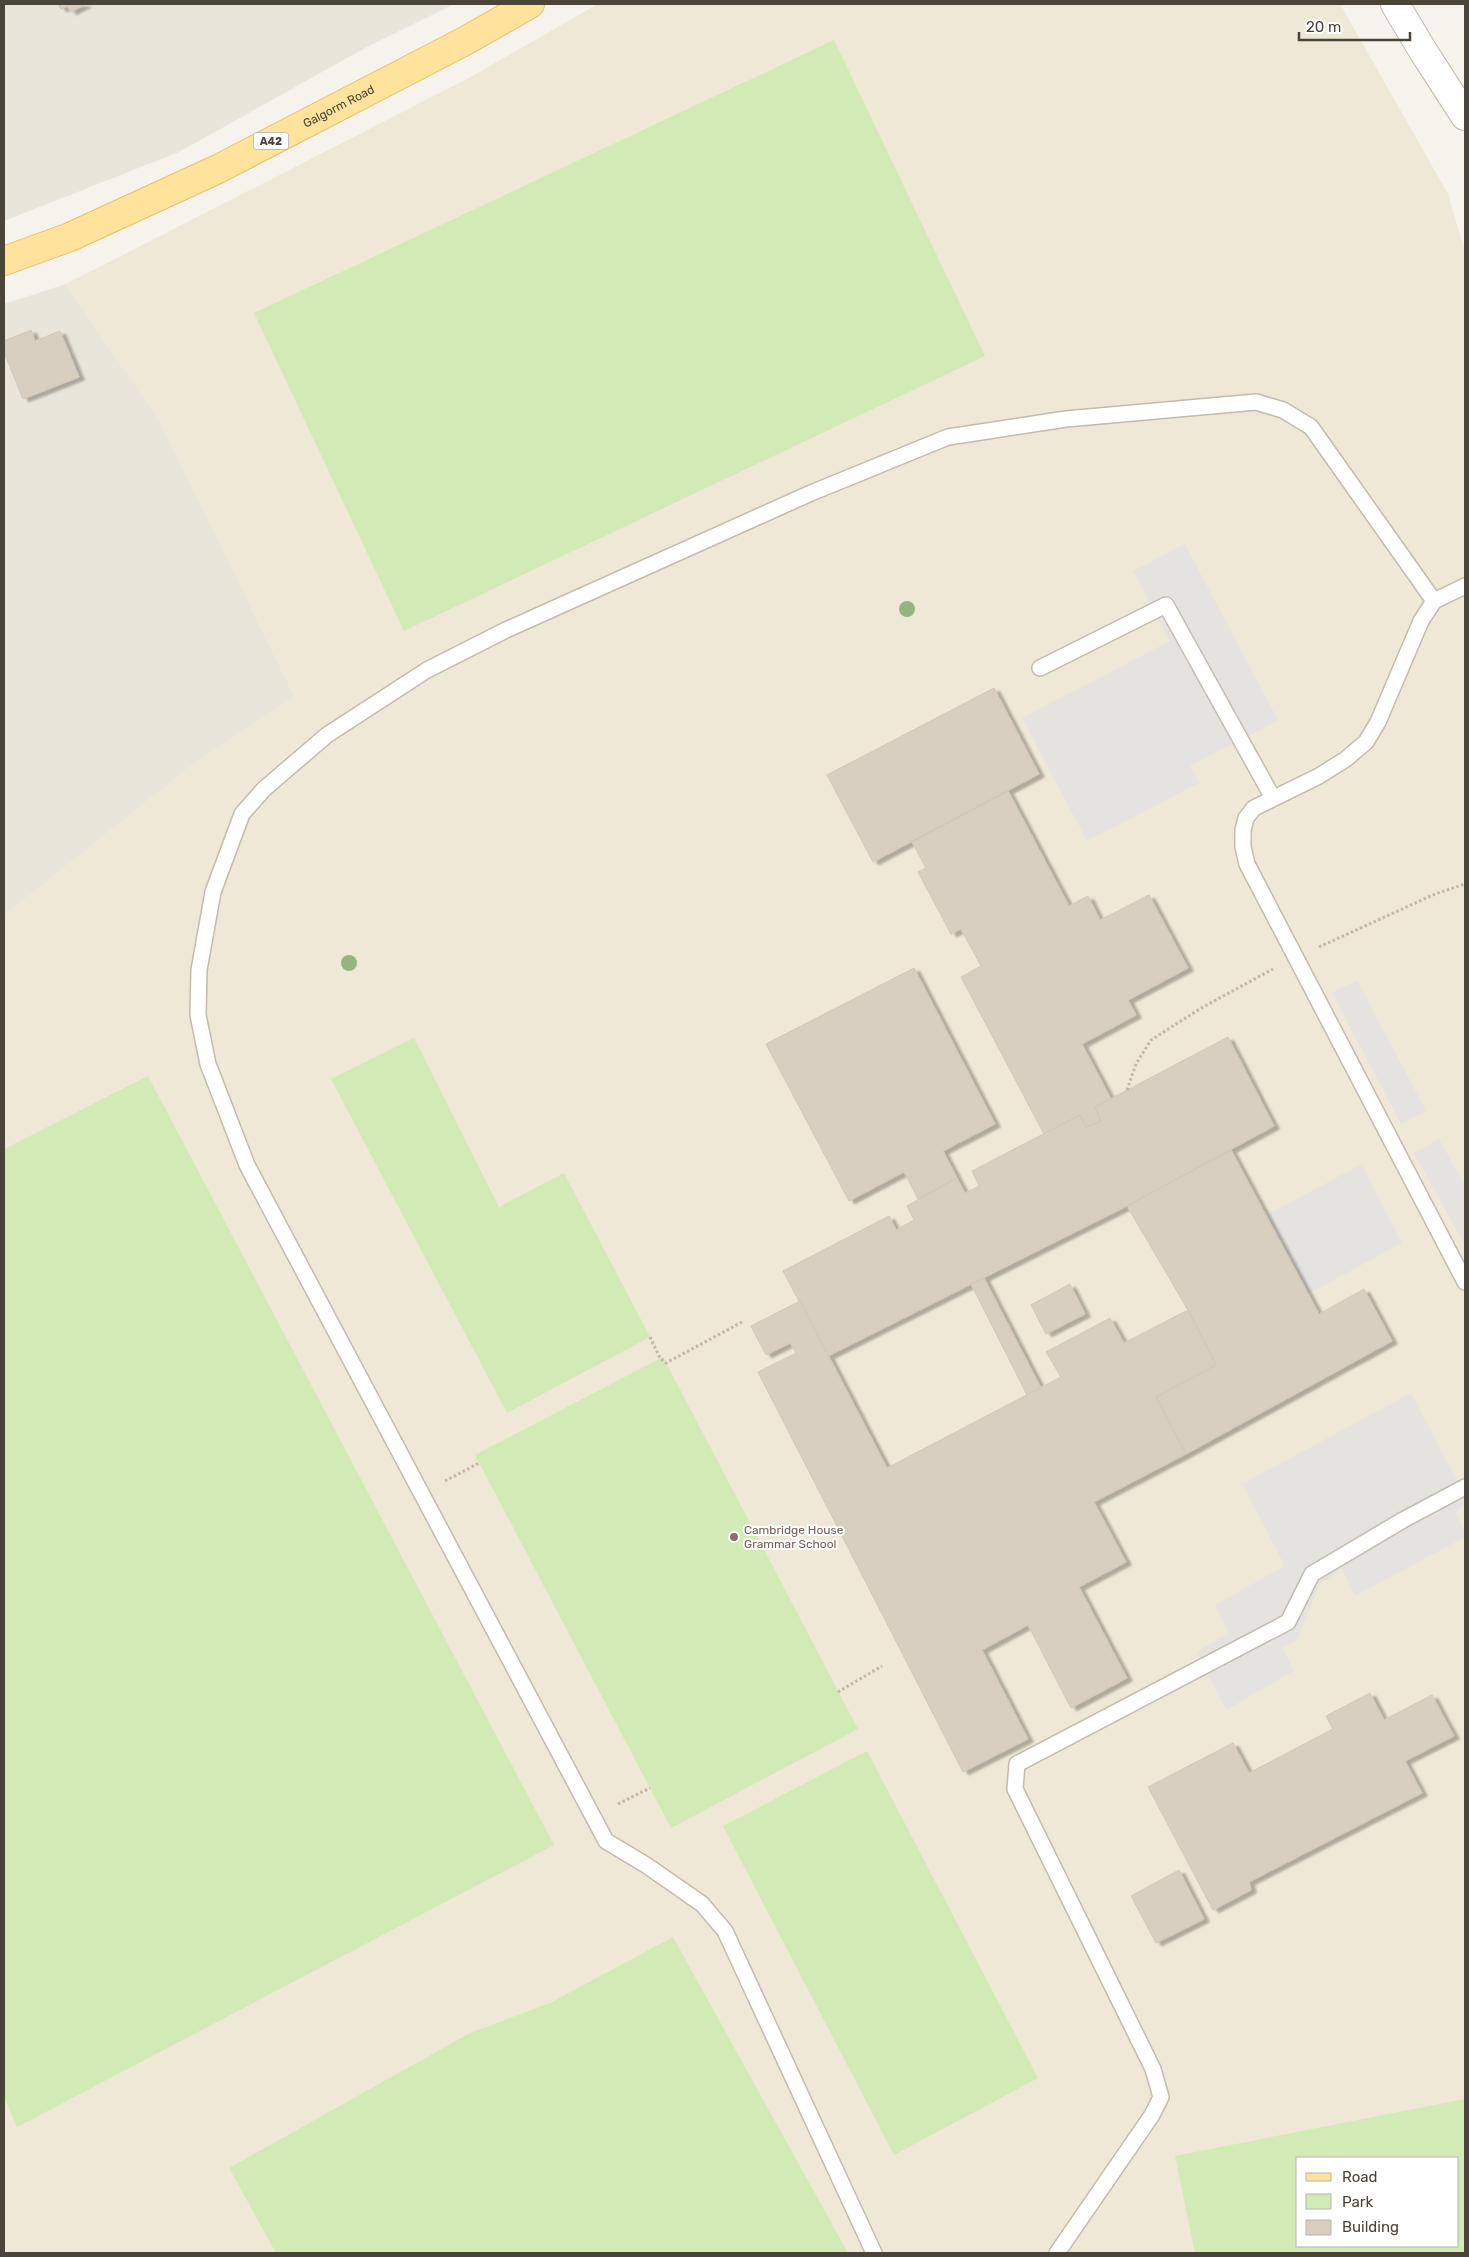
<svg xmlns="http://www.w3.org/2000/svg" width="1469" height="2257" font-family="Rubik,sans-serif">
	<defs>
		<filter id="shadow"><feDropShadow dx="5.5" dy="3" stdDeviation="1" flood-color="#0004"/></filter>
	</defs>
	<rect width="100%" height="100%" fill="#f6f3ec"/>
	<g fill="#eae5da">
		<polygon points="4,4 454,4 365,48 179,152 4,221"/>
		<polygon points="66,284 161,423 295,697 190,767 4,916 4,304"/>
	</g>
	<path fill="#efe8d6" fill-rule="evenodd" d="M598,4h742l108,190 17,58v2001h-1461v-1337l186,-149 105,-70 -134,-274 -95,-139 401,-205zM1298,2158h160v88h-160z"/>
	<g fill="#d2eab5" fill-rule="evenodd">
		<polygon points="834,40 985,356 404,631 254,313"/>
		<polygon points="414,1038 499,1207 564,1173 650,1337 507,1413 331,1079"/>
		<polygon points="148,1076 554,1845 17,2127 4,2097 4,1149"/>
		<polygon points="663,1357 858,1729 671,1828 475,1455"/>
		<polygon points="867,1751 1038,2078 894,2155 723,1826"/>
		<polygon points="673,1937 848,2253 276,2253 229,2168 470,2033 550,2003"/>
		<path d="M1465,2099v154h-270l-20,-97zM1458,2158v88h-160v-88z"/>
	</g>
	<g fill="#e5e3e0">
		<polygon points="1185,544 1278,720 1190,766 1199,783 1087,841 1022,718 1170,641 1133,571"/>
		<polygon points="1357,980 1426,1111 1401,1124 1332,993"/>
		<polygon points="1439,1139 1465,1187 1465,1245 1414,1153"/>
		<polygon points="1362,1164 1402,1243 1308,1294 1266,1215"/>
		<polygon points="1411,1393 1465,1495 1465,1502 1455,1514 1465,1531 1465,1537 1355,1596 1342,1569 1320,1584 1297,1640 1283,1648 1294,1671 1226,1710 1197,1652 1228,1633 1215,1605 1285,1566 1242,1484"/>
	</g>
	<g fill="#d8cfc1" stroke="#d3c7b4" filter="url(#shadow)">
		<polygon points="58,4 86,4 71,12 67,6 61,9"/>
		<polygon points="31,330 35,341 60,331 79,377 23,399 4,352 4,341"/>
		<polygon points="994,688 1039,774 873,862 827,775"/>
		<polygon points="1008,791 1069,906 1088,896 1100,920 1149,895 1188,968 1128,1000 1136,1015 1082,1044 1111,1099 1095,1107 1101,1121 1086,1127 1080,1115 1044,1134 961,977 981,966 961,929 951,934 918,872 926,868 912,842"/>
		<polygon points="914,968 995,1124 943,1151 957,1178 918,1199 904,1172 849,1201 766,1044"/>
		<polygon points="1228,1037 1274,1126 1127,1206 828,1356 783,1271 889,1216 896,1230 914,1220 907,1206 957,1178 965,1193 979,1186 972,1171 1080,1115 1086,1127 1101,1121 1095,1107"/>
		<polygon points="1231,1150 1319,1314 1364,1289 1392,1341 1186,1454 1156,1397 1216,1365 1188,1310 1127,1206"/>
		<polygon points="984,1278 1041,1388 1027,1395 971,1284"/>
		<polygon points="1070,1284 1085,1314 1046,1334 1031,1305"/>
		<polygon points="800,1301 887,1468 1061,1377 1046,1352 1110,1318 1124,1343 1188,1310 1216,1365 1156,1397 1186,1454 1094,1502 1126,1562 1079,1587 1127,1678 1071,1708 1028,1625 982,1650 1028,1739 963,1772 758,1372 796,1353 790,1343 766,1355 751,1326"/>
		<polygon points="1370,1693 1384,1720 1432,1695 1454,1736 1405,1761 1422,1793 1249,1882 1251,1890 1213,1910 1148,1787 1233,1743 1249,1773 1333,1729 1326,1716"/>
		<polygon points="1179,1870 1204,1919 1156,1943 1131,1896"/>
	</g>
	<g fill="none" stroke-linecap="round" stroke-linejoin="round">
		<g stroke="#c2bbae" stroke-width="18">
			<g id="service">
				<polyline points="1465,586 1434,601 1421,621 1378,722 1366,742 1346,759 1319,776 1254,808 1246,818 1243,830 1243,847 1247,864 1465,1282"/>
				<polyline points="1040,668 1166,605 1273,798"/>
				<polyline points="874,2253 725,1931 702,1904 646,1865 606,1841 247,1165 208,1064 198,1015 199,970 213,892 242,814 264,789 327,735 427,670 506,630 811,493 948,437 1066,419 1256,402 1283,410 1311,427 1434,601"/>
				<polyline points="1057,2253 1152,2115 1161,2097 1153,2069 1015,1789 1017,1764 1288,1622 1312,1574 1403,1520 1465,1487"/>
			</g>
		</g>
		<g stroke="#c2bbae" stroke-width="30">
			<polyline id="minor" points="1395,4 1423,51 1465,116"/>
		</g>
		<g stroke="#e6c16a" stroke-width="30">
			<g id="primary">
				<path id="s1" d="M4,261l66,-24 148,-68 247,-128 65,-37"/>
			</g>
		</g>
		<g stroke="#c4b79f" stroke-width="3" stroke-dasharray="2.5 2.5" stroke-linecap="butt">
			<polyline points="1319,947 1435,894 1465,884"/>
			<polyline points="1127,1090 1136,1064 1151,1040 1203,1007 1273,969"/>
			<polyline points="650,1337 660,1358 666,1363 744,1321"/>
			<polyline points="445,1481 479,1463"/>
			<polyline points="838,1692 882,1666"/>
			<polyline points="618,1804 650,1788"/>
		</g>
		<use href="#service" stroke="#fff" stroke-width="15"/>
		<use href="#minor" stroke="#fff" stroke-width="28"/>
		<use href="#primary" stroke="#ffe39c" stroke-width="28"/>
	</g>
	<g fill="#97b381">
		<circle cx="907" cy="609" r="8"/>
		<circle cx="349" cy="963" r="8"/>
	</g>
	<circle fill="#8d6e63" stroke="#fff" stroke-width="2" cx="734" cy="1537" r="5"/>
	<g text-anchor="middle" stroke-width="4" stroke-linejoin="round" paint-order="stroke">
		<rect fill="#fff" stroke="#817c74" stroke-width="1" x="253.5" y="132.5" width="35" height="17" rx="4"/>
		<g font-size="11" font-weight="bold" fill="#4b4439">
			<text x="271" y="145">A42</text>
		</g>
		<g font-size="12" fill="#4b4439" stroke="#fff">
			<text dy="4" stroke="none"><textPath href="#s1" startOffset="369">Galgorm Road</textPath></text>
		</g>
		<g font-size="12" fill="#785e54" stroke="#fff" text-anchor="start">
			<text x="744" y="1534">Cambridge House<tspan x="744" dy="14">Grammar School</tspan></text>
		</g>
	</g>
	<rect width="1469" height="2257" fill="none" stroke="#4b4439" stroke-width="10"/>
	<rect x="1296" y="2157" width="162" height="90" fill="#ffffff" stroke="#b7b4b0"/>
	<rect x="1306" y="2173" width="25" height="8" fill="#ffe39c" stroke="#b7b4b0"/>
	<text x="1342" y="2182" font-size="15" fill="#4b4439">Road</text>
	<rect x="1306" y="2194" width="25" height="15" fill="#d2eab5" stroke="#b7b4b0"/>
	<text x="1342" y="2207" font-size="15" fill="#4b4439">Park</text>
	<rect x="1306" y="2220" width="25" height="15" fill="#d8cfc1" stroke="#b7b4b0"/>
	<text x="1342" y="2232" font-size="15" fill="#4b4439">Building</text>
	<path d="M1299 32v8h111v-8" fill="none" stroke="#4b4439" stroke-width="2.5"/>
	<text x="1306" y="32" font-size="15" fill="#4b4439" stroke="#ffffff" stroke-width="4" paint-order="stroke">20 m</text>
</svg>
